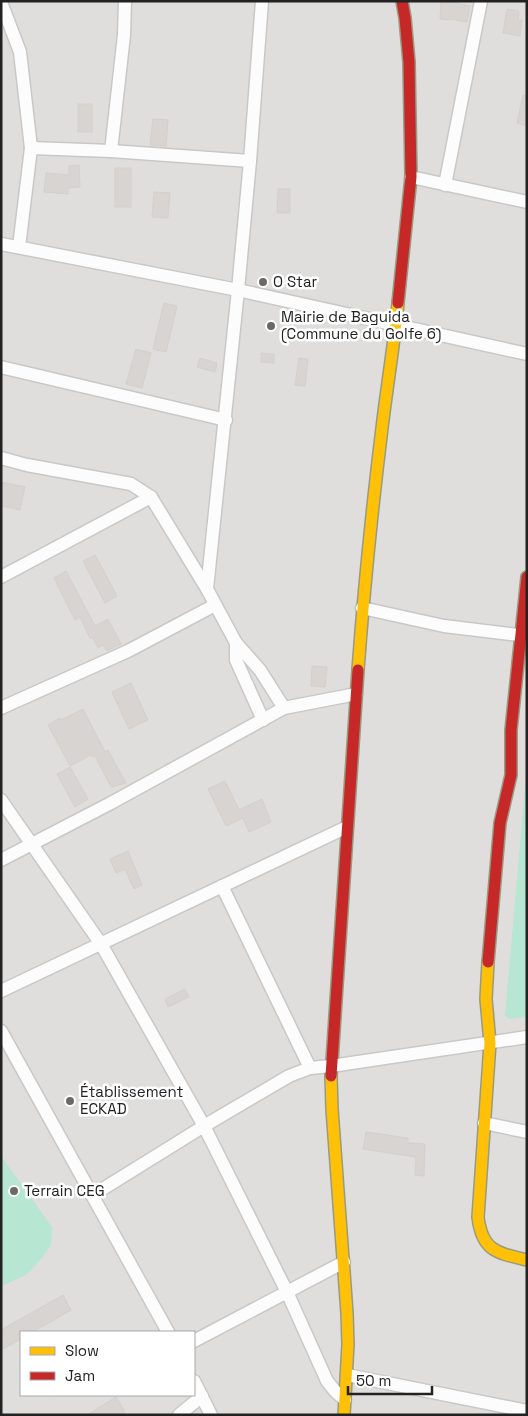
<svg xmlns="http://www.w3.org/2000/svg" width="528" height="1416" font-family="'Space Grotesk',sans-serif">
	<rect width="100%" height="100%" fill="#f0eeeb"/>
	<path fill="#dfdedc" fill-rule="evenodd" d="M1,1h526v1414h-526zM21,1332h173v63h-173z"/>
	<g fill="#b7e6d2">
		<polygon points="527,764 527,1017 510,1019 505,1016"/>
		<polygon points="1,1156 52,1227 51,1245 38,1263 26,1275 2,1286"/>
	</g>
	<g fill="#d7d4d2" stroke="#d3d0cc">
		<polygon points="441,1 451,1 451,2 470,6 467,22 449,19 449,20 440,19"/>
		<polygon points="507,9 519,11 518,20 522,20 520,36 503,33"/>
		<polygon points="523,95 527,96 527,126 517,123"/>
		<rect x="78" y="104" width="14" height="28"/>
		<polygon points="153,119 168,120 166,146 150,145"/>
		<polygon points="79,165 80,187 68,188 68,194 44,192 46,173 69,175 69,166"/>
		<rect x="115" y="168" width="16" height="39"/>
		<polygon points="278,189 290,189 290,213 277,213"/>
		<polygon points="154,192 170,193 168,218 152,217"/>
		<polygon points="164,303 177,306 166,352 153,349"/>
		<polygon points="136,349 151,353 142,388 126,384"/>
		<polygon points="261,353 274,354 274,363 261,362"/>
		<polygon points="200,358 217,363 215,372 197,367"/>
		<polygon points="299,358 308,359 305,386 295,385"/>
		<polygon points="1,482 25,487 20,510 1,506"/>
		<polygon points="95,555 117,596 105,603 83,561"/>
		<polygon points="66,571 95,626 108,619 121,644 107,651 103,645 98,648 93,638 90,638 80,617 75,620 54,578"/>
		<polygon points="312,666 327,667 325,687 311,686"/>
		<polygon points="131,683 148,720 129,729 112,692"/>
		<polygon points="83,709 105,752 108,750 126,783 111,787 95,756 92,757 91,755 70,766 48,725 60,718 61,720"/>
		<polygon points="70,767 88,799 75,807 57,774"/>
		<polygon points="225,781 239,810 262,799 271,822 249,832 243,818 226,826 208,789"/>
		<polygon points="128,851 142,885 134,889 125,869 116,873 110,859"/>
		<polygon points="185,989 189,997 168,1007 165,999"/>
		<polygon points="366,1132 408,1138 408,1143 425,1144 424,1176 415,1175 416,1157 363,1149"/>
		<polygon points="63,1295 71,1310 33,1332 21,1332 21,1339 1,1350 1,1330"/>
		<polygon points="116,1397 125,1412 120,1415 87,1415"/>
	</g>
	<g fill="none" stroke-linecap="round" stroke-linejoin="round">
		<g stroke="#c9c8c7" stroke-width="15">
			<g id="street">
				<polyline points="1,2 20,52 31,148 19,247"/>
				<polyline points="31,148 111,151 250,161"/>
				<polyline points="111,151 124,35 125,1"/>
				<polyline points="411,177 527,202"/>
				<polyline points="445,185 481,1"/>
				<polyline points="1,244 238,290 527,354"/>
				<polyline points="1,367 226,420"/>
				<polyline points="1,458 27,465 131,484 151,497 207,589 236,643 260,670 284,708"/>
				<polyline points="1,577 151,497"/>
				<polyline points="207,589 238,290 250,161 262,1"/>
				<polyline points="362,608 444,626 527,636"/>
				<polyline points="236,643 236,660 263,720"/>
				<polyline points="1,708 128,651 215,605"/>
				<polyline points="1,800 101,944 204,1126 287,1292 327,1381 335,1391 345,1400"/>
				<polyline points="1,860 111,803 284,708 356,694"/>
				<polyline points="222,886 310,1068"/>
				<polyline points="1,991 347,827"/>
				<polyline points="1,1031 168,1332"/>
				<polyline points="484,1123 527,1132"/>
				<polyline points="93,1195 204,1126 289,1076 310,1068 331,1066 527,1037"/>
				<polyline points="194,1341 344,1262"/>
				<polyline points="347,1375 527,1411"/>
				<polyline points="194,1381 211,1415"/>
				<polyline points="179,1415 202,1396"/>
			</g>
		</g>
		<g stroke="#999a82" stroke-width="14">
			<g id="slow">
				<path d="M358,670c6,-81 14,-161 24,-242 5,-42 12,-83 16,-125"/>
				<path d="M488,962l-2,37 4,44 -12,174c4,34 19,36 49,43"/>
				<polyline points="331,1076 332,1109 347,1313 348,1344 344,1415"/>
			</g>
		</g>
		<g stroke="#999a82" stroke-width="14">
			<g id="jam">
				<polyline points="398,303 411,177 409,62 405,18 402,1"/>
				<polyline points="488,962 500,823 511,775 511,730 527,577"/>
				<polyline points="331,1076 358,670"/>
			</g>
		</g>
		<use href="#street" stroke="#fdfcfc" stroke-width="12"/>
		<use href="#slow" stroke="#ffc107" stroke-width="11"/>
		<use href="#jam" stroke="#c62828" stroke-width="11"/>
	</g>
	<g fill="#6a6968" stroke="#fff" stroke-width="2">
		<circle cx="263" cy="282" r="5"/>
		<circle cx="271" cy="326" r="5"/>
		<circle cx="70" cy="1101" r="5"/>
		<circle cx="14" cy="1191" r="5"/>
	</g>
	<g text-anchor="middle" stroke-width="5" stroke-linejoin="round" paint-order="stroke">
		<g font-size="15" fill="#222" stroke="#fff" text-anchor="start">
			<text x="273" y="287">O Star</text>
			<text x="281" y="322">Mairie de Baguida<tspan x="281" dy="17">(Commune du Golfe 6)</tspan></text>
			<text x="80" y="1097">Établissement<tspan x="80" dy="17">ECKAD</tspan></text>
			<text x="24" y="1196">Terrain CEG</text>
		</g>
	</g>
	<rect width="528" height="1416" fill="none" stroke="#222222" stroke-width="5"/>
	<rect x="20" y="1331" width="175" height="65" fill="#ffffff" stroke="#a7a7a7"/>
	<rect x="30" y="1347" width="25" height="8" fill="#ffc107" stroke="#a7a7a7"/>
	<text x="65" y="1356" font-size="15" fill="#222222">Slow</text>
	<rect x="30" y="1372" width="25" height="8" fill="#c62828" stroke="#a7a7a7"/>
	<text x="65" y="1381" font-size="15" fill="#222222">Jam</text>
	<path d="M348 1386v8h84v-8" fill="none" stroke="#222222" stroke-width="2.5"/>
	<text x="356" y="1386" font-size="15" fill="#222222" stroke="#ffffff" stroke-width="4" paint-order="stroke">50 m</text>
</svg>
